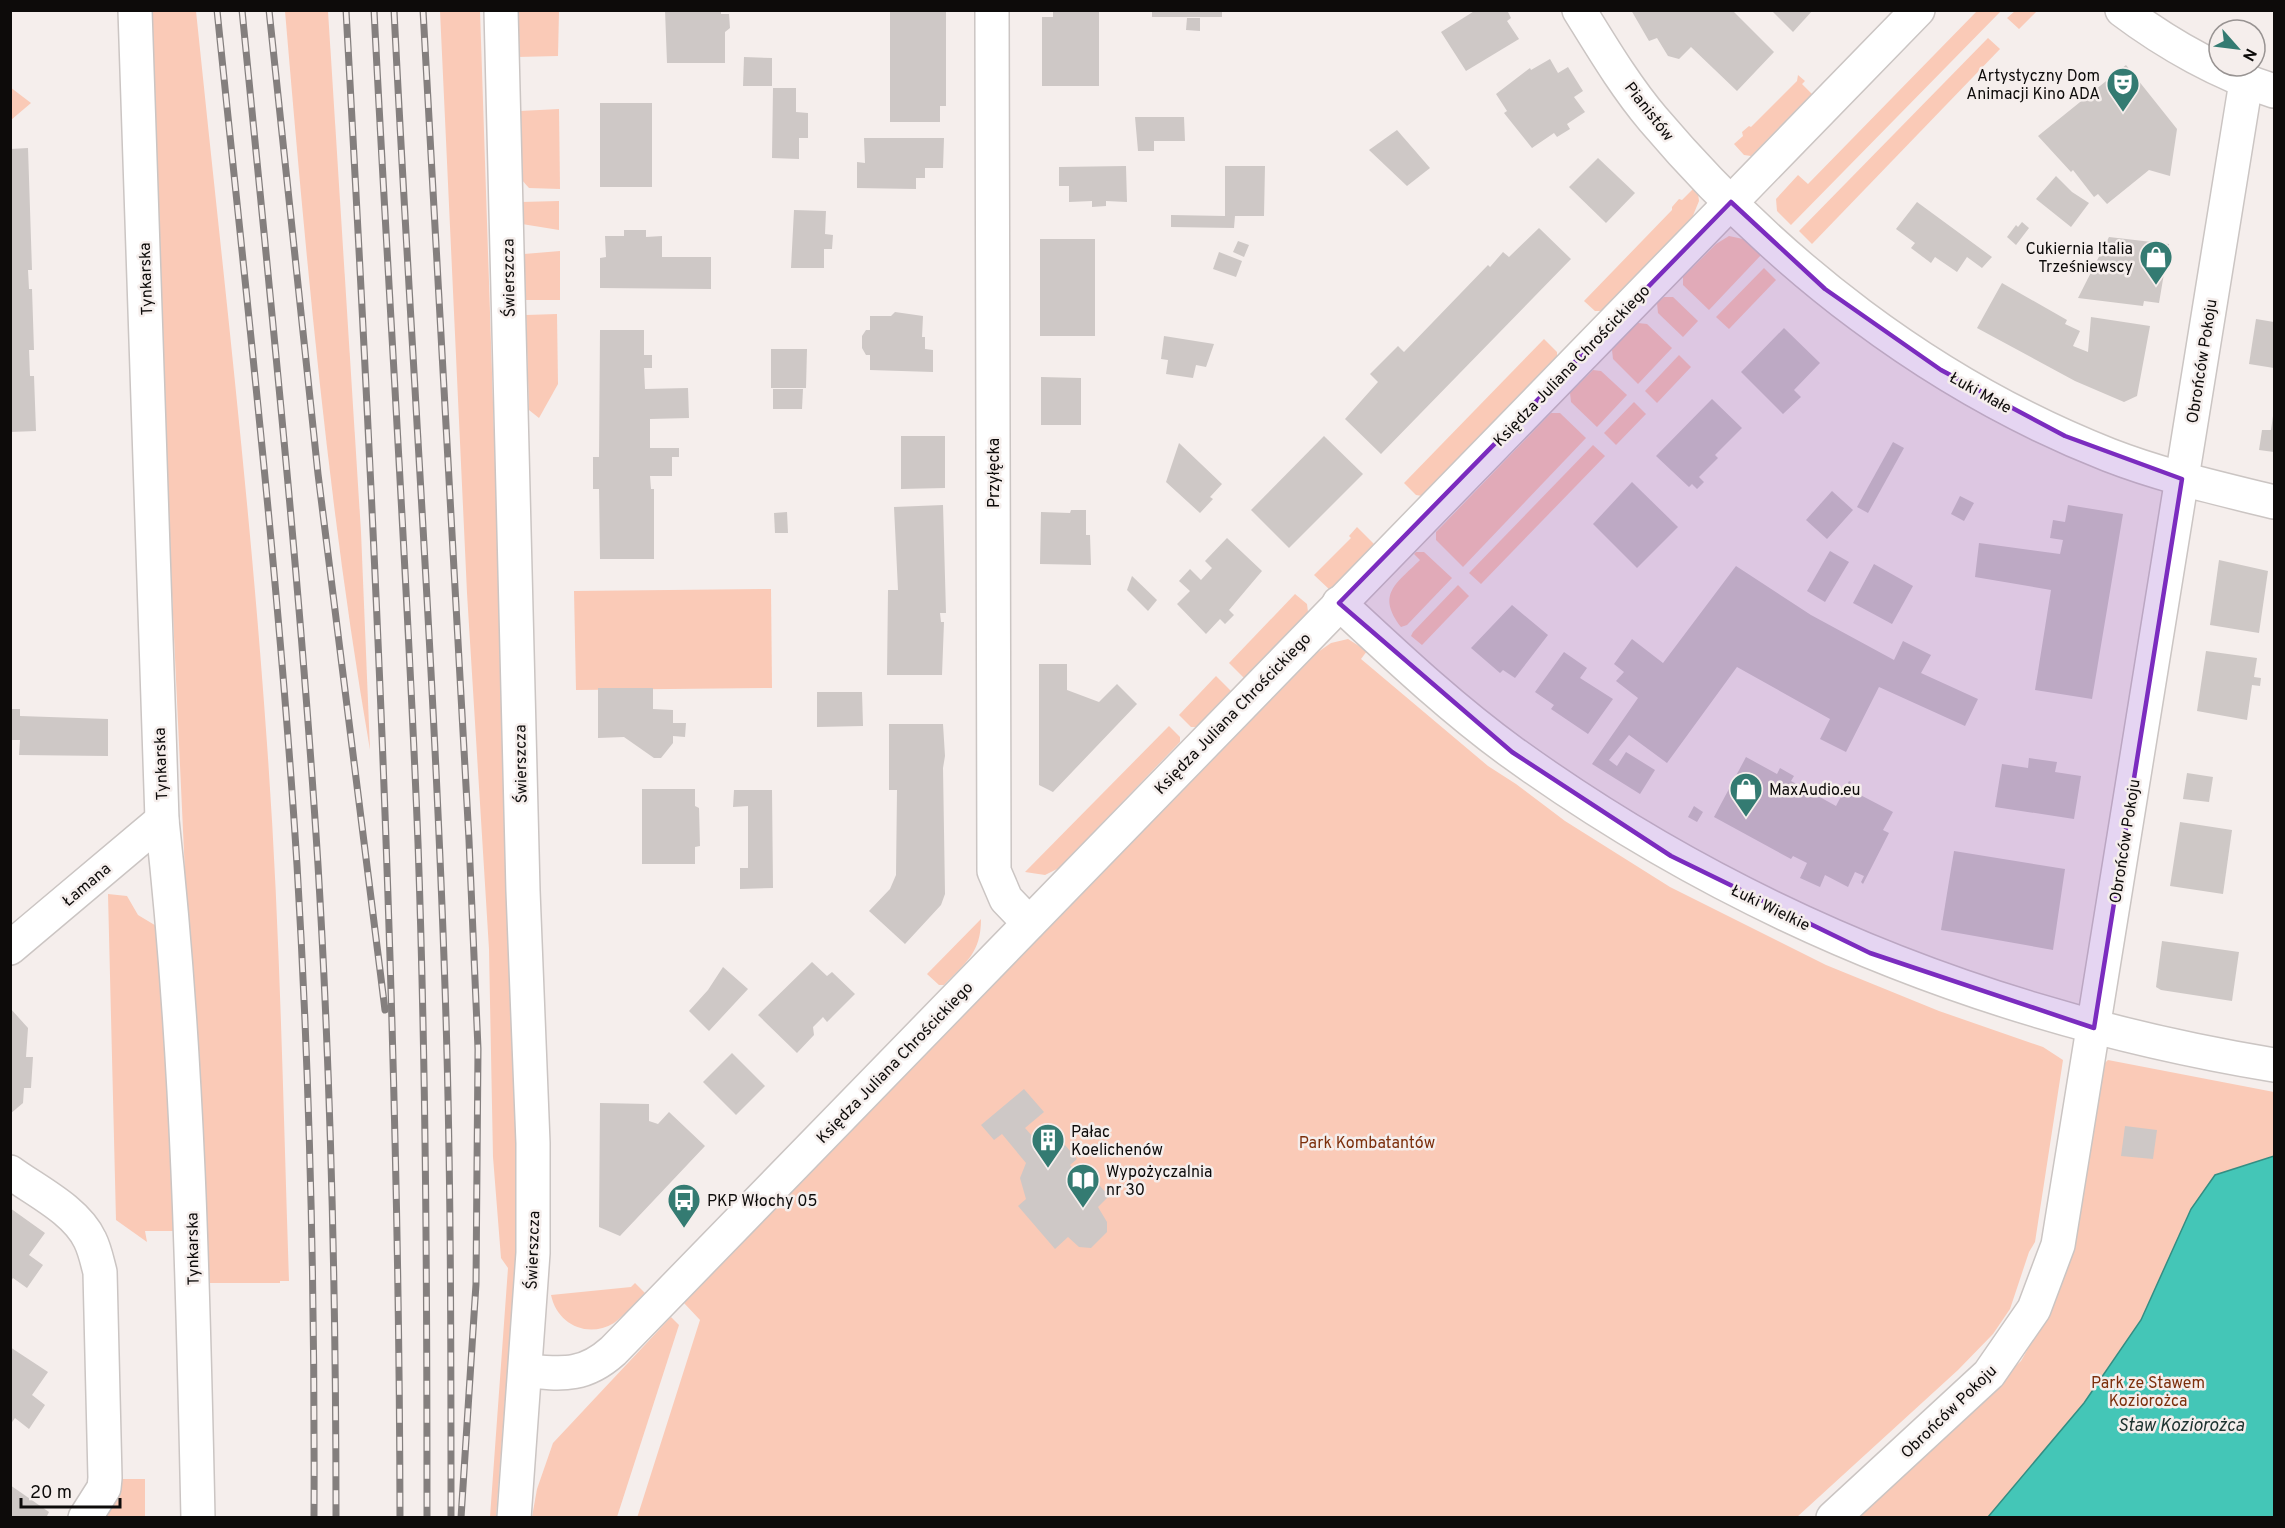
<svg xmlns="http://www.w3.org/2000/svg" width="2285" height="1528" font-family="Overpass,sans-serif">
	<rect width="100%" height="100%" fill="#f5eeec"/>
	<g fill="#facab7">
		<path d="M145,11h51c25,244 54,488 71,733 13,178 16,358 22,537h-9v2h-76z"/>
		<path d="M285,11h43l33,521 9,218c-42,-244 -64,-492 -85,-739z"/>
		<polygon points="440,11 480,11 518,1156 515,1270 496,1518 490,1517 508,1268 501,1258 493,1157 489,949 467,593"/>
		<polygon points="515,11 559,11 558,56 517,57"/>
		<polygon points="1977,11 2001,11 1791,225 1777,211 1776,199 1798,175 1808,184"/>
		<polygon points="2015,11 2015,10 2037,11 2019,29 2007,18"/>
		<polygon points="1988,38 2000,49 1812,244 1799,231"/>
		<polygon points="1798,75 1805,81 1802,84 1812,94 1751,156 1744,155 1734,144 1743,136 1742,132 1749,126 1751,127 1797,81"/>
		<polygon points="10,87 31,103 11,120 10,120"/>
		<polygon points="559,109 560,189 529,188 521,179 520,111"/>
		<polygon points="1697,185 1699,201 1692,218 1602,311 1595,311 1584,301 1672,210 1672,207 1679,199 1682,200"/>
		<polygon points="559,201 559,230 522,224 521,202"/>
		<polygon points="1729,236 1743,239 1762,254 1709,310 1683,285 1683,277 1716,244"/>
		<polygon points="560,251 560,300 525,300 524,254"/>
		<polygon points="1764,268 1776,280 1729,329 1716,317"/>
		<polygon points="1664,297 1673,297 1698,321 1683,337 1658,313 1657,303"/>
		<polygon points="557,314 558,384 539,418 529,410 526,315"/>
		<polygon points="1638,323 1647,324 1672,348 1638,384 1613,359 1612,350"/>
		<polygon points="1544,339 1557,352 1557,358 1422,496 1416,495 1404,483"/>
		<polygon points="1679,355 1691,367 1657,403 1645,391"/>
		<polygon points="1593,370 1601,371 1627,395 1597,427 1571,402 1570,393"/>
		<polygon points="1634,402 1646,414 1616,445 1604,433"/>
		<polygon points="1551,413 1560,413 1586,438 1463,567 1436,540 1436,532"/>
		<polygon points="1593,445 1605,456 1481,584 1469,573"/>
		<polygon points="1357,527 1374,544 1330,590 1314,575 1351,538 1349,536"/>
		<path d="M1416,552h8l28,26 -45,47 -6,2c-25,-33 -5,-43 19,-67l-6,-6z"/>
		<polygon points="1458,585 1469,596 1422,645 1411,636 1413,632"/>
		<polygon points="771,589 772,688 576,690 574,591"/>
		<polygon points="1295,594 1307,604 1308,612 1244,678 1229,663"/>
		<polygon points="1348,639 1367,651 1361,659 1488,766 1516,784 1565,821 1670,887 1826,965 1939,1011 2043,1047 2063,1060 2035,1242 2029,1252 2010,1309 1993,1334 1958,1370 1797,1517 637,1518 700,1320 684,1303 1318,652 1331,643"/>
		<polygon points="1216,676 1231,691 1196,727 1191,727 1179,715"/>
		<polygon points="1169,726 1180,737 1180,742 1059,868 1045,875 1025,872"/>
		<polygon points="108,894 127,896 138,915 158,927 161,945 174,1231 145,1231 147,1242 116,1220"/>
		<path d="M981,919c0,34 -15,43 -37,66h-5l-12,-11z"/>
		<polygon points="2108,1060 2274,1092 2274,1517 1852,1518 2021,1361 2052,1306 2094,1073"/>
		<path d="M635,1283l10,10c-10,10 -20,22 -31,30 -27,16 -57,1 -63,-28l80,-8z"/>
		<polygon points="671,1317 679,1325 617,1517 532,1517 537,1489 553,1443"/>
		<polygon points="112,1479 145,1479 145,1517 95,1518"/>
	</g>
	<polygon fill="#44c6b7" stroke="#348e83" stroke-width="1.5" points="2274,1156 2274,1517 1988,1517 2084,1403 2141,1320 2191,1209 2215,1175"/>
	<g fill="#cec8c6">
		<polygon points="665,10 721,10 721,14 729,14 730,28 725,32 725,63 667,63"/>
		<polygon points="890,10 946,10 946,106 940,106 940,122 890,122"/>
		<polygon points="1053,10 1099,10 1099,86 1042,86 1042,17 1053,17"/>
		<rect x="1152" y="10" width="70" height="7"/>
		<polygon points="1476,10 1507,10 1511,18 1507,21 1519,39 1466,71 1441,32"/>
		<polygon points="1631,10 1732,10 1774,52 1737,91 1691,47 1679,59 1668,56 1657,38 1649,41"/>
		<polygon points="1771,10 1813,10 1793,32"/>
		<polygon points="1187,18 1200,18 1200,31 1186,30"/>
		<polygon points="744,57 772,58 772,86 743,86"/>
		<polygon points="1550,59 1558,73 1568,67 1583,91 1574,97 1585,112 1567,124 1570,129 1557,137 1554,133 1532,148 1504,113 1507,111 1496,94 1530,68 1531,70"/>
		<polygon points="2126,65 2177,129 2170,176 2149,170 2107,204 2098,194 2094,197 2073,170 2071,172 2038,136"/>
		<polygon points="773,88 796,88 796,112 808,113 808,138 799,138 799,159 772,158"/>
		<rect x="600" y="103" width="52" height="84"/>
		<polygon points="1135,117 1184,117 1185,141 1154,141 1154,151 1138,151"/>
		<polygon points="1397,130 1430,168 1407,186 1369,150"/>
		<polygon points="864,138 944,138 943,168 925,168 925,178 916,178 916,189 857,188 857,162 865,163"/>
		<polygon points="28,148 32,270 28,270 29,289 32,289 34,350 29,350 30,376 34,376 36,431 10,432 10,149"/>
		<polygon points="1598,158 1635,193 1606,223 1569,187"/>
		<polygon points="1126,166 1127,202 1106,201 1106,206 1092,207 1092,201 1069,202 1069,186 1059,186 1059,167"/>
		<polygon points="1225,166 1265,166 1264,216 1235,216 1234,228 1171,227 1171,215 1225,216"/>
		<polygon points="2056,176 2072,192 2089,203 2071,227 2036,199"/>
		<polygon points="1917,202 1992,257 1982,268 1967,257 1957,272 1935,257 1931,263 1911,248 1915,243 1896,229"/>
		<polygon points="794,210 826,211 825,234 833,235 832,249 824,249 824,268 791,268"/>
		<polygon points="2022,222 2029,228 2016,245 2007,237 2016,225 2018,227"/>
		<polygon points="1539,228 1571,259 1381,454 1345,419 1378,382 1370,374 1398,346 1404,352 1488,265 1490,267 1503,252 1509,257"/>
		<polygon points="624,230 646,230 646,237 662,236 662,257 711,257 711,289 600,288 600,258 606,257 605,236 624,236"/>
		<polygon points="2109,237 2169,244 2159,303 2144,301 2143,306 2078,298"/>
		<rect x="1040" y="239" width="55" height="97"/>
		<polygon points="1238,241 1249,245 1244,257 1233,252"/>
		<polygon points="1219,252 1242,261 1236,277 1213,269"/>
		<polygon points="2002,283 2067,320 2065,324 2080,331 2073,346 2088,352 2091,317 2150,326 2137,396 2124,402 2075,381 1977,328"/>
		<polygon points="895,312 923,316 922,337 925,337 925,349 933,350 933,372 870,370 870,355 866,355 862,348 862,336 866,330 870,330 870,316 891,316"/>
		<polygon points="2256,319 2274,322 2274,368 2249,364"/>
		<polygon points="1784,328 1820,363 1794,390 1801,397 1783,414 1741,372"/>
		<polygon points="600,330 644,330 644,355 652,355 652,368 644,368 645,389 688,388 689,418 650,419 650,448 679,448 679,457 672,457 672,476 650,476 651,489 654,489 654,559 600,559 599,489 593,489 593,457 599,457"/>
		<polygon points="1164,336 1214,344 1206,367 1196,365 1193,378 1166,374 1168,360 1161,359"/>
		<polygon points="771,349 807,349 806,388 771,388"/>
		<polygon points="1041,377 1081,378 1081,425 1041,425"/>
		<polygon points="773,389 803,389 802,409 773,409"/>
		<polygon points="1712,399 1742,428 1715,455 1718,458 1699,477 1704,482 1697,489 1692,484 1689,487 1656,456"/>
		<polygon points="2273,416 2274,452 2259,450 2262,430 2271,430"/>
		<polygon points="901,436 945,436 945,488 901,489"/>
		<polygon points="1324,436 1363,474 1289,548 1251,510"/>
		<polygon points="1893,442 1904,448 1868,513 1857,507"/>
		<polygon points="1179,443 1222,484 1210,497 1213,499 1200,513 1166,482"/>
		<polygon points="1632,482 1678,527 1637,568 1593,524"/>
		<polygon points="1832,491 1853,510 1827,539 1806,520"/>
		<polygon points="1960,496 1974,503 1964,521 1951,514"/>
		<polygon points="943,505 946,613 940,613 941,622 944,622 942,675 887,675 888,590 898,590 894,507"/>
		<polygon points="2068,505 2123,514 2092,699 2035,690 2051,590 1975,577 1979,543 2060,554 2063,540 2050,538 2053,520 2065,522"/>
		<polygon points="1071,510 1086,510 1086,535 1090,535 1091,565 1040,564 1041,512 1070,513"/>
		<polygon points="787,512 788,533 775,533 774,513"/>
		<polygon points="1227,538 1262,571 1229,610 1234,615 1225,624 1220,619 1206,634 1177,604 1190,591 1179,581 1190,569 1201,580 1212,568 1205,561"/>
		<polygon points="1830,551 1849,562 1825,602 1807,591"/>
		<polygon points="2219,560 2268,571 2259,633 2210,625"/>
		<polygon points="1874,564 1913,586 1892,624 1853,603"/>
		<polygon points="1736,566 1811,615 1894,660 1903,641 1931,655 1921,673 1978,699 1965,726 1879,687 1846,752 1820,739 1830,719 1737,667 1667,763 1629,735 1609,760 1617,766 1626,752 1655,770 1640,794 1592,764 1638,698 1616,681 1624,672 1614,664 1632,639 1663,663"/>
		<polygon points="1132,576 1157,600 1148,611 1127,590"/>
		<polygon points="1512,605 1548,635 1515,678 1503,670 1500,673 1471,648"/>
		<polygon points="2206,651 2257,658 2254,677 2261,678 2260,686 2252,685 2247,720 2197,711"/>
		<polygon points="1564,652 1587,668 1580,678 1613,699 1588,734 1551,709 1554,705 1535,692"/>
		<polygon points="1039,664 1067,664 1067,690 1099,702 1117,684 1137,704 1053,792 1039,785"/>
		<polygon points="598,688 653,688 653,709 673,710 673,723 686,723 685,737 673,736 673,743 661,758 654,758 624,737 598,738"/>
		<polygon points="817,692 862,692 863,726 817,727"/>
		<polygon points="10,709 20,709 20,716 108,719 108,756 19,755 20,740 10,740"/>
		<polygon points="889,724 943,724 945,756 943,768 945,894 941,905 905,944 869,911 890,889 896,875 897,790 889,790"/>
		<polygon points="1746,757 1777,774 1780,768 1794,776 1791,781 1836,806 1849,781 1851,782 1847,788 1893,812 1883,830 1889,833 1863,884 1861,882 1864,876 1855,872 1848,887 1825,875 1820,887 1800,878 1807,863 1793,856 1791,859 1714,817"/>
		<polygon points="2029,758 2057,762 2055,772 2081,776 2074,819 1995,807 2002,764 2028,768"/>
		<polygon points="2187,773 2213,777 2209,802 2183,799"/>
		<polygon points="642,789 695,789 695,806 699,808 700,846 695,847 695,864 642,864"/>
		<polygon points="734,790 772,790 773,888 740,889 740,868 748,868 748,806 733,807"/>
		<polygon points="1694,806 1703,812 1697,822 1688,817"/>
		<polygon points="2180,822 2232,830 2223,894 2170,886"/>
		<polygon points="1954,851 2065,869 2053,950 1941,930"/>
		<polygon points="2162,941 2239,952 2232,1001 2161,990 2156,987"/>
		<polygon points="812,962 827,976 832,972 855,994 827,1022 823,1017 813,1027 814,1035 797,1053 758,1015"/>
		<polygon points="723,967 748,989 709,1031 689,1011 708,990"/>
		<polygon points="10,1008 28,1028 26,1057 33,1057 31,1088 24,1088 23,1103 10,1114"/>
		<polygon points="732,1053 765,1086 736,1115 703,1082"/>
		<polygon points="1024,1089 1044,1112 1025,1128 1044,1149 1059,1138 1077,1159 1070,1165 1084,1181 1091,1176 1109,1196 1098,1207 1107,1222 1107,1232 1091,1248 1079,1247 1068,1237 1055,1249 1018,1206 1026,1199 1020,1178 1026,1163 1002,1134 994,1140 981,1125"/>
		<polygon points="600,1103 649,1104 649,1121 658,1124 669,1112 705,1146 620,1236 599,1227"/>
		<polygon points="2125,1126 2157,1130 2153,1159 2121,1156"/>
		<polygon points="10,1208 45,1233 29,1255 43,1265 27,1288 13,1278 10,1282"/>
		<polygon points="10,1347 48,1372 32,1395 45,1405 29,1429 15,1418 10,1425"/>
		<polygon points="10,1485 49,1512 46,1518 10,1518"/>
	</g>
	<g fill="none" stroke-linecap="round" stroke-linejoin="round">
		<g stroke="#cbc5c3" stroke-width="36">
			<g id="minor">
				<path d="M135,10l27,810c26,232 31,464 36,698"/>
				<polyline points="992,10 994,871 1006,899 1029,923"/>
				<path d="M1579,10c23,37 46,76 74,109 123,145 278,266 456,336 54,21 109,33 165,47"/>
				<path d="M2122,10c45,34 99,64 152,81"/>
				<path d="M1339,603c56,52 112,105 174,150 229,165 483,266 761,312"/>
				<polyline points="10,948 162,820"/>
				<path d="M10,1172c26,19 66,38 80,68 5,10 7,21 10,32l5,206 -1,10 -19,30"/>
				<polyline points="1833,1518 1989,1374 2034,1309 2058,1245 2246,82"/>
			</g>
		</g>
		<g stroke="#cbc5c3" stroke-width="36">
			<g id="tertiary">
				<polyline points="501,10 523,891 533,1143 533,1253 514,1518"/>
				<path d="M526,1371c37,3 58,6 87,-20l1305,-1341"/>
			</g>
		</g>
		<use href="#minor" stroke="#fff" stroke-width="33"/>
		<use href="#tertiary" stroke="#fff" stroke-width="33"/>
		<g stroke="#847f7e" stroke-width="7">
			<g id="rail">
				<path d="M217,10c29,285 62,570 80,855 13,217 18,435 17,653"/>
				<path d="M242,10c28,285 58,570 76,855 13,217 18,435 18,653"/>
				<polyline points="269,10 318,474 385,1010"/>
				<path d="M346,10c28,503 53,1005 54,1508"/>
				<path d="M374,10c14,278 33,555 44,833 8,225 9,450 9,675"/>
				<path d="M394,10c16,326 40,651 51,977 6,177 6,354 6,531"/>
				<polyline points="423,10 469,840 478,1049 476,1284 461,1518"/>
			</g>
		</g>
		<use href="#rail" stroke="#f5eeec" stroke-width="4.5" stroke-dasharray="14" stroke-linecap="butt"/>
	</g>
	<path fill="#7b2cbf" fill-opacity="0.2" stroke="#7b2cbf" stroke-width="4.5" stroke-linejoin="round" d="M1731,202l94,87 116,81 124,66 117,43 -88,549 -224,-75 -199,-97 -159,-104 -173,-149z"/>
	<defs>
		<g id="theatre-pin" transform="scale(1.725)"><path d="M0 17L-7.5 6A9.5 9.5 0 1 1 7.5 6Z" fill="#347b72" stroke="#f5eeec"/><path d="M-5-5.5Q0-4 5-5.5V0Q5 5 0 6Q-5 5-5 0ZM-3.3-2.5H-1v1.5H-3.3ZM1-2.5H3.3v1.5H1ZM-2.8 1Q0 5.5 2.8 1Z" fill="#fff"/></g>
		<g id="shop-pin" transform="scale(1.725)"><path d="M0 17L-7.5 6A9.5 9.5 0 1 1 7.5 6Z" fill="#347b72" stroke="#f5eeec"/><path d="M-5-2.5h2.3a2.7 3.5 0 0 1 5.4 0H5L5.5 6h-11ZM-1.5-2.5h3a1.5 2.3 0 0 0-3 0Z" fill="#fff"/></g>
		<g id="building-pin" transform="scale(1.725)"><path d="M0 17L-7.5 6A9.5 9.5 0 1 1 7.5 6Z" fill="#347b72" stroke="#f5eeec"/><path d="M-4-6H4V6H1V3H-1V6H-4ZM-2.5-4.3h1.7v1.8h-1.7ZM.8-4.3h1.7v1.8H.8ZM-2.5-1h1.7V.8h-1.7ZM.8-1h1.7V.8H.8Z" fill="#fff"/></g>
		<g id="library-pin" transform="scale(1.725)"><path d="M0 17L-7.5 6A9.5 9.5 0 1 1 7.5 6Z" fill="#347b72" stroke="#f5eeec"/><path d="M-6-4Q-3-5.5-.7-3.5V5Q-3 3-6 4ZM6-4Q3-5.5 .7-3.5V5Q3 3 6 4Z" fill="#fff"/></g>
		<g id="bus-pin" transform="scale(1.725)"><path d="M0 17L-7.5 6A9.5 9.5 0 1 1 7.5 6Z" fill="#347b72" stroke="#f5eeec"/><path d="M-5-6H5V4H4V6H2V4H-2V6H-4V4H-5ZM-3.5-4V0h7V-4ZM-3.5 1.2v1.5H-2V1.2ZM2 1.2v1.5H3.5V1.2Z" fill="#fff"/></g>
	</defs>
	<g fill-rule="evenodd">
		<use href="#theatre-pin" x="2123" y="84"/>
		<use href="#shop-pin" x="2156" y="257"/>
		<use href="#shop-pin" x="1746" y="789"/>
		<use href="#building-pin" x="1048" y="1140"/>
		<use href="#library-pin" x="1083" y="1180"/>
		<use href="#bus-pin" x="684" y="1200"/>
	</g>
	<g text-anchor="middle" stroke-width="5" stroke-linejoin="round" paint-order="stroke">
		<g font-size="16" fill="#0d0b0a" stroke="#f5eeec" text-anchor="start">
			<text x="2100" y="81" text-anchor="end">Artystyczny Dom<tspan x="2100" dy="18">Animacji Kino ADA</tspan></text>
			<text x="2133" y="254" text-anchor="end">Cukiernia Italia<tspan x="2133" dy="18">Trześniewscy</tspan></text>
			<text x="1769" y="795">MaxAudio.eu</text>
			<text x="1071" y="1137">Pałac<tspan x="1071" dy="18">Koelichenów</tspan></text>
			<text x="1106" y="1177">Wypożyczalnia<tspan x="1106" dy="18">nr 30</tspan></text>
			<text x="707" y="1206">PKP Włochy 05</text>
		</g>
		<g font-size="16" fill="#0d0b0a" stroke="#f5eeec">
			<text transform="translate(1650 111) rotate(52)" y="6">Pianistów</text>
			<text transform="translate(508 278) rotate(-91)" y="6">Świerszcza</text>
			<text transform="translate(145 279) rotate(-92)" y="6">Tynkarska</text>
			<text transform="translate(2201 361) rotate(-81)" y="6">Obrońców Pokoju</text>
			<text transform="translate(1571 365) rotate(-46)" y="6">Księdza Juliana Chrościckiego</text>
			<text transform="translate(1981 392) rotate(29)" y="6">Łuki Małe</text>
			<text transform="translate(993 473) rotate(-90)" y="6">Przyłęcka</text>
			<text transform="translate(1232 713) rotate(-46)" y="6">Księdza Juliana Chrościckiego</text>
			<text transform="translate(160 764) rotate(-92)" y="6">Tynkarska</text>
			<text transform="translate(520 764) rotate(-91)" y="6">Świerszcza</text>
			<text transform="translate(2124 841) rotate(-81)" y="6">Obrońców Pokoju</text>
			<text transform="translate(86 884) rotate(-40)" y="6">Łamana</text>
			<text transform="translate(1771 907) rotate(26)" y="6">Łuki Wielkie</text>
			<text transform="translate(894 1062) rotate(-46)" y="6">Księdza Juliana Chrościckiego</text>
			<text transform="translate(192 1249) rotate(-91)" y="6">Tynkarska</text>
			<text transform="translate(532 1250) rotate(-88)" y="6">Świerszcza</text>
			<text transform="translate(1948 1411) rotate(-44)" y="6">Obrońców Pokoju</text>
		</g>
		<g font-size="16" fill="#7c2f0c" stroke="#f5eeec">
			<text x="1367" y="1148">Park Kombatantów</text>
			<text x="2148" y="1388">Park ze Stawem<tspan x="2148" dy="18">Koziorożca</tspan></text>
		</g>
		<g font-size="18" font-style="italic" fill="#1b312e" stroke="#f5eeec">
			<text x="2181" y="1431">Staw Koziorożca</text>
		</g>
	</g>
	<rect width="2285" height="1528" fill="none" stroke="#0d0b0a" stroke-width="24"/>
	<g transform="translate(2237 48) rotate(118)"><circle r="28" fill="#f5eeec" stroke="#989392" stroke-width="1.5"/>
	<path d="M0-4.5L10 22L0 15L-10 22Z" fill="#347b72"/>
	<text y="-9" font-size="16" font-weight="bold" text-anchor="middle" fill="#0d0b0a">N</text>
	</g>
	<path d="M21 1498v9h99v-9" fill="none" stroke="#0d0b0a" stroke-width="3"/>
	<text x="30" y="1498" font-size="18" fill="#0d0b0a" stroke="#f5eeec" stroke-width="4.5" paint-order="stroke">20 m</text>
</svg>
